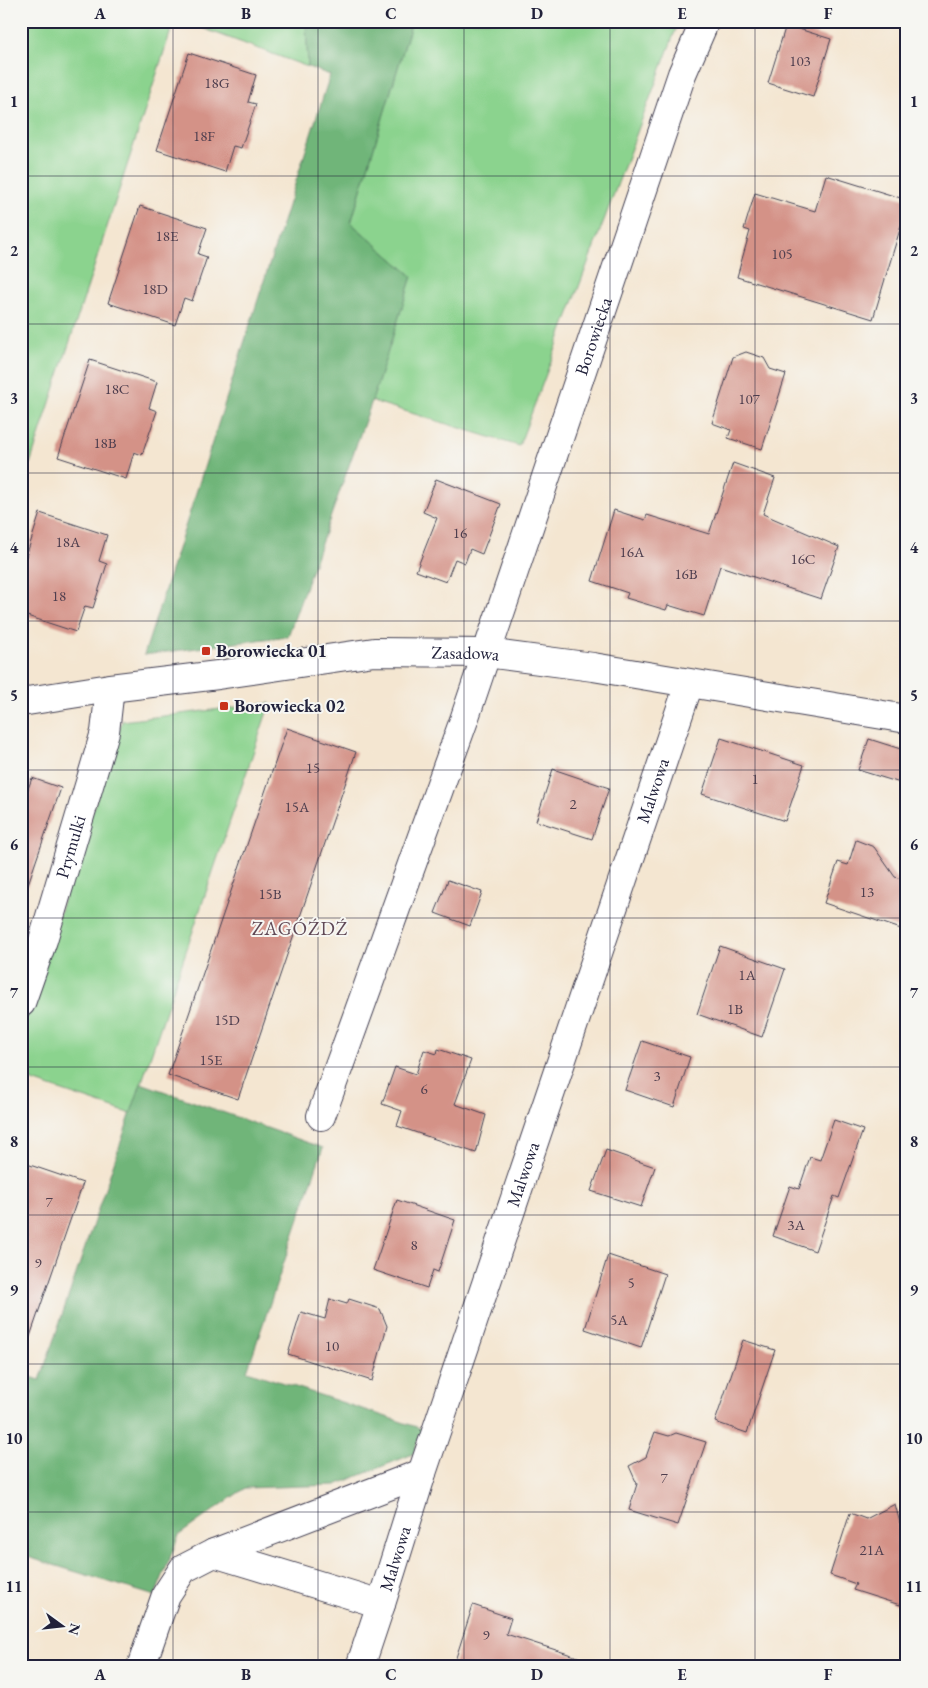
<svg xmlns="http://www.w3.org/2000/svg" width="928" height="1688" font-family="'EB Garamond',serif">
	<rect width="100%" height="100%" fill="#f6f6f2"/>
	<filter id="ink" filterUnits="userSpaceOnUse"><feTurbulence type="fractalNoise" baseFrequency=".02" numOctaves="2"/><feDisplacementMap in="SourceGraphic" scale="10" xChannelSelector="R" yChannelSelector="G"/><feConvolveMatrix kernelMatrix="1 2 1 2 8 2 1 2 1" color-interpolation-filters="sRGB"/></filter>
	<filter id="wash" filterUnits="userSpaceOnUse"><feTurbulence type="fractalNoise" baseFrequency=".0096" numOctaves="4" result="noise"/><feDisplacementMap in="SourceGraphic" scale="20" xChannelSelector="R" yChannelSelector="G"/><feGaussianBlur stdDeviation="1.12" result="paint"/><feColorMatrix in="noise" values="0 0 0 0 0 0 0 0 0 0 0 0 0 0 0 0 0 1.4 0 .05"/><feComposite in="paint" operator="in"/></filter>
	<g filter="url(#wash)">
		<rect width="100%" height="100%" fill="#f4e6d1"/>
		<g fill="#8bd38e" stroke="#567a64">
			<polygon points="21,21 174,21 28,470 21,469"/>
			<polygon points="183,21 306,21 308,67"/>
			<polygon points="412,21 679,21 519,446 372,401 412,276 351,223"/>
			<polygon points="270,703 131,1114 21,1077 21,1030 122,721"/>
		</g>
		<g fill="#70b579" stroke="#496c5a">
			<polygon points="306,21 412,21 351,223 412,276 372,401 288,636 144,655 330,75 308,67"/>
			<polygon points="141,1083 323,1148 247,1371 423,1429 413,1454 336,1485 245,1488 179,1535 155,1596 21,1555 21,1374 40,1380"/>
		</g>
		<g id="blocks">
			<g fill="#d49287">
				<polygon points="786,25 831,39 813,97 768,83"/>
				<polygon points="189,53 256,75 248,102 256,104 241,148 233,146 225,172 157,150"/>
				<polygon points="826,175 907,200 907,206 873,319 737,277 750,231 744,229 755,193 815,211"/>
				<polygon points="140,206 207,228 198,254 207,257 192,301 184,298 175,325 108,303"/>
				<polygon points="746,352 764,358 770,369 786,374 762,449 728,438 731,430 712,423 733,357"/>
				<polygon points="90,360 157,382 149,408 157,411 142,455 134,452 126,479 58,457"/>
				<polygon points="733,463 775,478 763,514 839,547 821,599 720,566 704,616 668,605 666,610 626,598 628,593 592,581 614,510 645,520 647,515 709,534"/>
				<polygon points="436,479 501,504 482,554 470,549 465,563 455,559 446,582 416,571 437,518 423,512"/>
				<polygon points="40,513 107,535 99,561 107,564 93,608 85,606 76,632 21,614 21,572"/>
				<polygon points="287,728 356,752 238,1099 168,1075"/>
				<polygon points="721,738 804,765 785,821 702,794"/>
				<polygon points="869,739 907,751 907,785 858,770"/>
				<polygon points="553,769 609,788 592,839 536,821"/>
				<polygon points="32,778 61,788 26,890 21,889 21,808"/>
				<polygon points="856,840 874,847 895,877 907,881 907,931 824,903 838,862 848,865"/>
				<polygon points="448,880 482,892 470,926 435,913"/>
				<polygon points="720,946 785,969 762,1037 697,1014"/>
				<polygon points="642,1041 690,1057 674,1107 625,1090"/>
				<polygon points="438,1049 471,1060 455,1104 486,1115 476,1153 397,1126 402,1111 382,1104 395,1067 416,1074 424,1050 437,1054"/>
				<polygon points="834,1120 863,1130 839,1198 834,1196 815,1251 773,1236 790,1186 799,1189 810,1157 820,1160"/>
				<polygon points="606,1150 655,1167 641,1207 591,1191"/>
				<polygon points="21,1162 83,1183 26,1348 21,1347"/>
				<polygon points="397,1200 455,1220 438,1272 433,1270 427,1288 373,1270"/>
				<polygon points="608,1255 665,1274 641,1348 585,1329"/>
				<polygon points="330,1299 347,1304 349,1299 380,1309 387,1326 372,1381 288,1354 301,1312 325,1319"/>
				<polygon points="743,1340 775,1350 747,1433 715,1422"/>
				<polygon points="655,1432 669,1436 676,1433 706,1442 678,1525 629,1510 637,1484 629,1466 646,1457"/>
				<polygon points="895,1504 900,1523 907,1525 907,1586 900,1605 853,1590 856,1584 830,1575 850,1513 866,1519"/>
				<polygon points="473,1605 511,1618 506,1634 587,1660 586,1667 453,1667"/>
			</g>
		</g>
	</g>
	<g filter="url(#ink)">
		<use href="#blocks" fill-opacity="0" stroke="#423f52" stroke-width="1"/>
		<g fill="none" stroke-linecap="round" stroke-linejoin="round">
			<g stroke="#423f52" stroke-width="30">
				<g id="minor">
					<path id="s1" d="M21,702l89,-14 108,-13 156,-23 112,1 107,14 314,52"/>
					<path id="s2" d="M21,1003l22,-63 62,-208 5,-44"/>
					<path id="s3" d="M321,1116l143,-396 218,-646 23,-53"/>
					<polyline points="214,1553 381,1604"/>
					<polyline points="141,1667 166,1595 183,1569 214,1553 422,1473"/>
					<path id="s4" d="M360,1667l21,-63 41,-131 267,-789"/>
				</g>
			</g>
			<use href="#minor" stroke="#fff" stroke-width="28"/>
		</g>
	</g>
	<path fill="none" stroke="#22223b" stroke-width="1" stroke-opacity="0.55" d="M173,21v1646M318,21v1646M464,21v1646M610,21v1646M755,21v1646M21,176h886M21,324h886M21,473h886M21,621h886M21,770h886M21,918h886M21,1067h886M21,1215h886M21,1364h886M21,1512h886"/>
	<g fill="#c8321e" stroke="#f6f6f2" stroke-width="2">
		<rect x="201" y="646" width="10" height="10" rx="2.5"/>
		<rect x="219" y="701" width="10" height="10" rx="2.5"/>
	</g>
	<g text-anchor="middle" stroke-width="4" stroke-linejoin="round" paint-order="stroke">
		<g font-size="15" fill="#4e3e4e">
			<text x="800" y="66">103</text>
			<text x="217" y="88">18G</text>
			<text x="204" y="141">18F</text>
			<text x="167" y="241">18E</text>
			<text x="782" y="259">105</text>
			<text x="155" y="294">18D</text>
			<text x="117" y="394">18C</text>
			<text x="749" y="404">107</text>
			<text x="105" y="448">18B</text>
			<text x="460" y="538">16</text>
			<text x="68" y="547">18A</text>
			<text x="632" y="557">16A</text>
			<text x="803" y="564">16C</text>
			<text x="686" y="579">16B</text>
			<text x="59" y="601">18</text>
			<text x="313" y="773">15</text>
			<text x="755" y="784">1</text>
			<text x="573" y="809">2</text>
			<text x="297" y="812">15A</text>
			<text x="867" y="897">13</text>
			<text x="270" y="899">15B</text>
			<text x="747" y="980">1A</text>
			<text x="735" y="1014">1B</text>
			<text x="227" y="1025">15D</text>
			<text x="211" y="1065">15E</text>
			<text x="657" y="1081">3</text>
			<text x="424" y="1094">6</text>
			<text x="49" y="1207">7</text>
			<text x="796" y="1230">3A</text>
			<text x="414" y="1250">8</text>
			<text x="38" y="1268">9</text>
			<text x="631" y="1288">5</text>
			<text x="619" y="1325">5A</text>
			<text x="332" y="1351">10</text>
			<text x="664" y="1483">7</text>
			<text x="872" y="1555">21A</text>
			<text x="486" y="1640">9</text>
		</g>
		<g font-size="18" fill="#22223b" stroke="#f6f6f2">
			<text dy="6" stroke="none"><textPath href="#s3" startOffset="826">Borowiecka</textPath></text>
			<text dy="6" stroke="none"><textPath href="#s1" startOffset="448">Zasadowa</textPath></text>
			<text dy="6" stroke="none"><textPath href="#s4" startOffset="924">Malwowa</textPath></text>
			<text dy="6" stroke="none"><textPath href="#s2" startOffset="164">Prymulki</textPath></text>
			<text dy="6" stroke="none"><textPath href="#s4" startOffset="519">Malwowa</textPath></text>
			<text dy="6" stroke="none"><textPath href="#s4" startOffset="114">Malwowa</textPath></text>
		</g>
		<g font-size="18" font-weight="bold" fill="#22223b" stroke="#f6f6f2" text-anchor="start">
			<text x="216" y="657">Borowiecka 01</text>
			<text x="234" y="712">Borowiecka 02</text>
		</g>
		<g font-size="19" letter-spacing="1" fill="#604956" stroke="#f6f6f2">
			<text x="300" y="935">ZAGÓŹDŹ</text>
		</g>
	</g>
	<rect width="928" height="1688" fill="none" stroke="#f6f6f2" stroke-width="55"/>
	<g transform="translate(62 1626) rotate(105)" stroke="#f6f6f2" stroke-width="4" paint-order="stroke">
	<path d="M0-4L9 19L0 12L-9 19Z" fill="#22223b"/>
	<text y="-8" font-size="14" font-weight="bold" text-anchor="middle" fill="#22223b">N</text>
	</g>
	<rect x="28" y="28" width="872" height="1632" fill="none" stroke="#22223b" stroke-width="2"/>
	<g font-size="16" text-anchor="middle" font-weight="bold" fill="#22223b">
		<text x="100" y="19">A</text>
		<text x="246" y="19">B</text>
		<text x="391" y="19">C</text>
		<text x="537" y="19">D</text>
		<text x="682" y="19">E</text>
		<text x="828" y="19">F</text>
		<text x="14" y="107">1</text>
		<text x="914" y="107">1</text>
		<text x="14" y="256">2</text>
		<text x="914" y="256">2</text>
		<text x="14" y="404">3</text>
		<text x="914" y="404">3</text>
		<text x="14" y="553">4</text>
		<text x="914" y="553">4</text>
		<text x="14" y="701">5</text>
		<text x="914" y="701">5</text>
		<text x="14" y="850">6</text>
		<text x="914" y="850">6</text>
		<text x="14" y="998">7</text>
		<text x="914" y="998">7</text>
		<text x="14" y="1147">8</text>
		<text x="914" y="1147">8</text>
		<text x="14" y="1295">9</text>
		<text x="914" y="1295">9</text>
		<text x="14" y="1444">10</text>
		<text x="914" y="1444">10</text>
		<text x="14" y="1592">11</text>
		<text x="914" y="1592">11</text>
		<text x="100" y="1680">A</text>
		<text x="246" y="1680">B</text>
		<text x="391" y="1680">C</text>
		<text x="537" y="1680">D</text>
		<text x="682" y="1680">E</text>
		<text x="828" y="1680">F</text>
	</g>
</svg>
